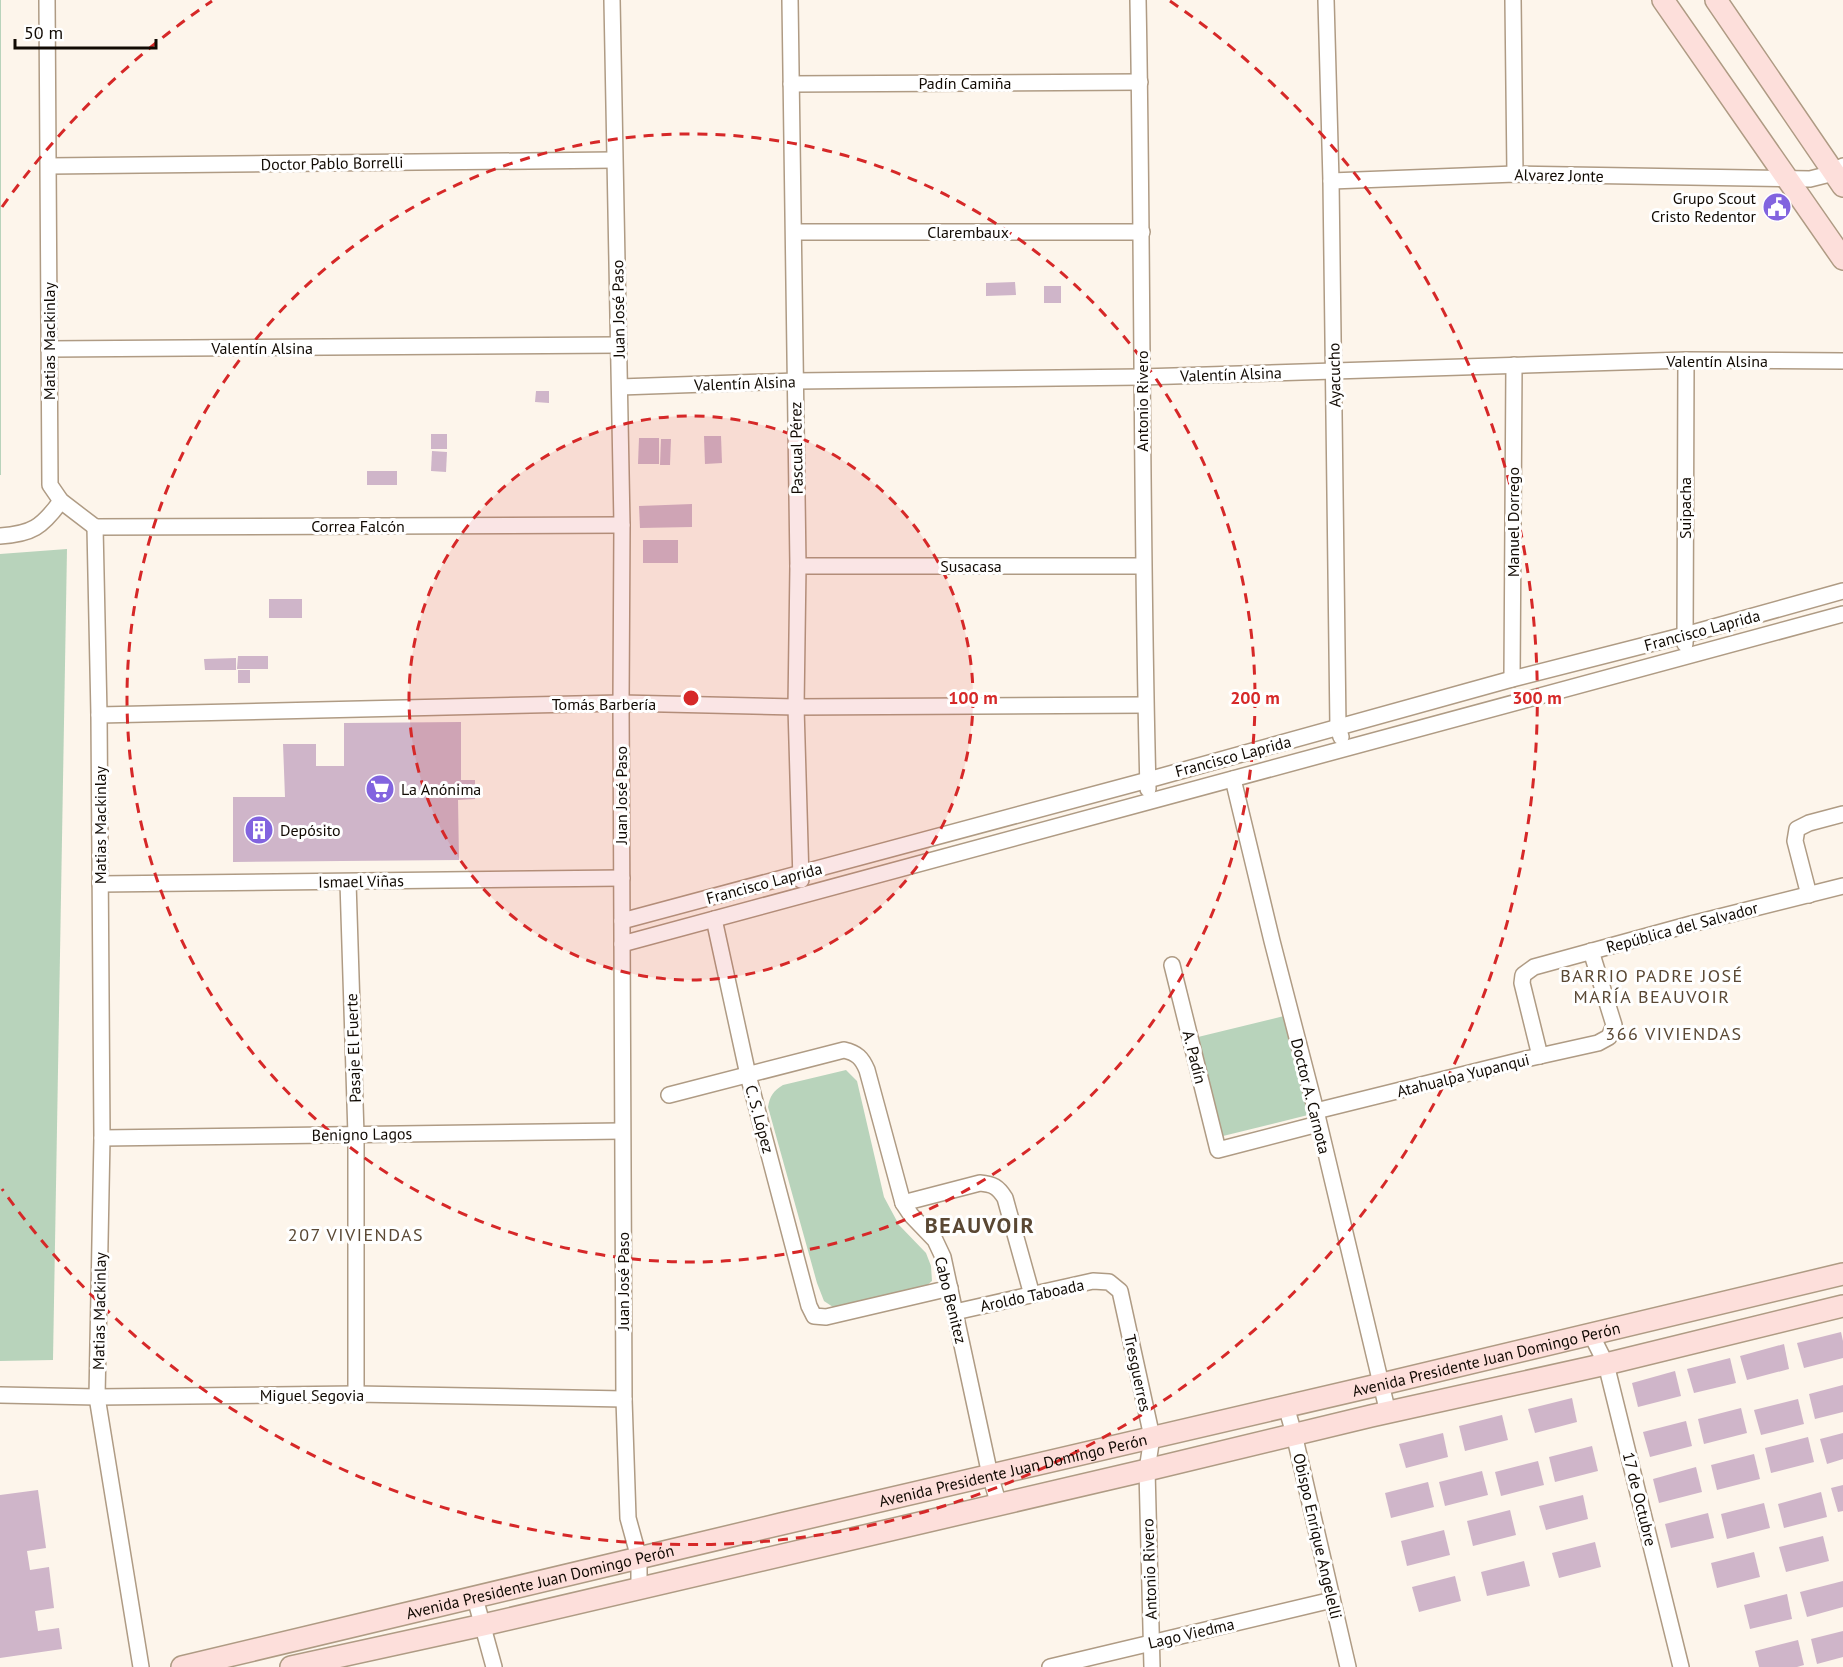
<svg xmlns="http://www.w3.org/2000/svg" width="1843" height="1667" font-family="'PT Sans',sans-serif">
	<rect width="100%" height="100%" fill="#fdf5eb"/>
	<g fill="#b8d3bb">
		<rect x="0" y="0" width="1" height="475"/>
		<polygon points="67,549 53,1360 0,1361 0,554"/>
		<polygon points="1284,1016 1308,1115 1223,1136 1198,1037"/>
		<path d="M846,1070l11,11 27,116 15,28 27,28 5,13 1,15 -6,5 -93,21 -9,-6 -7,-18 -49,-176c2,-11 5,-16 15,-22z"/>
	</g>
	<g fill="#cfb5c9">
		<polygon points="1015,282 1016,295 986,296 986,283"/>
		<rect x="1044" y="286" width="17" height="17"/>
		<polygon points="536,391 549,391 549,403 535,402"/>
		<rect x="431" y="434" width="16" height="15"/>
		<polygon points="704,436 721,436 722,463 705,464"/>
		<polygon points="639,438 659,438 659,464 638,464"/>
		<polygon points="661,439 671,439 670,465 660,465"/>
		<polygon points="432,451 447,452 446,472 431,471"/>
		<rect x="367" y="471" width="30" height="14"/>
		<polygon points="692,504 692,527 640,528 639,506"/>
		<rect x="643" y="540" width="35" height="23"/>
		<rect x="269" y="599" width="33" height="19"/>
		<polygon points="238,656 268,656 268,669 237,669"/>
		<polygon points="236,658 236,670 205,670 204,659"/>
		<rect x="238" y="670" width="12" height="13"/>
		<polygon points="461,722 461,780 475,780 475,799 458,800 459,860 233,862 233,797 285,797 283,744 316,744 316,766 344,766 344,723"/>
		<polygon points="1841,1332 1843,1341 1843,1358 1804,1368 1797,1343"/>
		<polygon points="1784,1344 1789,1369 1747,1380 1740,1356"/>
		<polygon points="1730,1358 1736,1383 1694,1393 1687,1369"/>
		<polygon points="1675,1371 1681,1396 1638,1407 1632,1383"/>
		<polygon points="1843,1385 1843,1412 1815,1419 1809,1394"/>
		<polygon points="1572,1398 1577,1422 1535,1433 1528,1409"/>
		<polygon points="1798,1399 1804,1424 1761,1435 1754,1410"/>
		<polygon points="1741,1408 1747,1433 1704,1444 1698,1419"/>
		<polygon points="1502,1415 1508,1440 1465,1451 1459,1426"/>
		<polygon points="1686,1421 1692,1446 1650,1457 1643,1432"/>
		<polygon points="1443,1433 1448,1457 1406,1468 1399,1444"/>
		<polygon points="1843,1433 1843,1459 1827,1464 1820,1439"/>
		<polygon points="1808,1437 1814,1462 1771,1473 1765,1448"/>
		<polygon points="1592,1446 1598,1471 1555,1482 1549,1457"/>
		<polygon points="1754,1454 1760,1479 1717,1490 1711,1465"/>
		<polygon points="1538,1461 1544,1485 1501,1496 1495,1472"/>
		<polygon points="1696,1467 1702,1492 1659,1503 1653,1479"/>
		<polygon points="1482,1471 1488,1495 1445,1506 1439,1482"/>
		<polygon points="1428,1482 1434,1507 1391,1518 1385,1493"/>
		<polygon points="1843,1485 1843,1511 1838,1512 1831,1488"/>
		<polygon points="38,1490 46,1548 27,1551 30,1570 49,1567 54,1608 35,1611 38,1631 59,1628 62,1649 0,1658 0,1495"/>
		<polygon points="1821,1492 1827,1517 1784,1528 1778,1504"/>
		<polygon points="1583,1495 1588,1519 1546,1530 1539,1506"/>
		<polygon points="1764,1503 1770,1528 1727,1539 1721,1514"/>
		<polygon points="1510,1510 1516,1535 1473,1546 1467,1521"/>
		<polygon points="1708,1513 1714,1538 1671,1548 1665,1524"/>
		<polygon points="1444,1530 1450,1555 1407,1566 1401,1541"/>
		<polygon points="1823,1536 1829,1561 1786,1572 1779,1547"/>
		<polygon points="1595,1542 1601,1567 1559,1578 1552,1553"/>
		<polygon points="1754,1552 1760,1577 1717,1588 1711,1563"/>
		<polygon points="1524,1561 1530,1586 1487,1596 1481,1572"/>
		<polygon points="1455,1576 1461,1601 1419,1612 1412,1587"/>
		<polygon points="1843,1581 1843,1607 1807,1617 1800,1592"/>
		<polygon points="1787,1594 1792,1619 1750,1629 1744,1605"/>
		<polygon points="1843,1631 1843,1657 1817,1664 1811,1639"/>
		<polygon points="1798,1640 1804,1665 1797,1667 1759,1667 1755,1651"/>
	</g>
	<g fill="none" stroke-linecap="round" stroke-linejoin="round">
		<g stroke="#af9b84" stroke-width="18">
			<g id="street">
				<polyline points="47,0 50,485 61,501 95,527"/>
				<polyline points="612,0 622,525 621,703 624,1399 628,1518 639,1558 639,1588"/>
				<polyline points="790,0 798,566 796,707 801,880"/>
				<path d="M1138,0c5,263 3,526 10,789"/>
				<polyline points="1326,0 1331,181 1338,727 1341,737"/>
				<polyline points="1513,0 1515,174"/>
				<polyline points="791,84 1140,82"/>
				<polyline points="49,166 614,160"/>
				<polyline points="1331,181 1515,174 1810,179 1834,173 1843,166"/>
				<polyline points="795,232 1142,232"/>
				<polyline points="49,349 619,345"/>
				<polyline points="620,387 795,381 1141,377 1686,360 1843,361"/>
				<polyline points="95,527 99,715 102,1138 97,1397 141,1667"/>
				<polyline points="95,527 622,525"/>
				<path d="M0,536c32,-2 42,-9 61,-35"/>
				<polyline points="798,566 1143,566"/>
				<polyline points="1685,644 1686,360"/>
				<polyline points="1512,679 1514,365"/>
				<polyline points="99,715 621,703 796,707 1145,705"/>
				<polyline points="1233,779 1272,941 1316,1111 1388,1413"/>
				<polyline points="348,882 356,1135 356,1394"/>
				<polyline points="100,884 622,878"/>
				<polyline points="1809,895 1795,841 1797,829 1809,823 1843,814"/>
				<polyline points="714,919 748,1075 809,1306 814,1316 826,1317 950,1288"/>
				<polyline points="622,921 1148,780 1512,679 1685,635 1843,591"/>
				<polyline points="622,944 1843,614"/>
				<polyline points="1172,965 1218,1150 1318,1124"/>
				<polyline points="1540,1056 1522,983 1523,975 1534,967 1691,924 1843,886"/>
				<path d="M669,1095l175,-45c13,3 18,8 23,20l36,133 8,12 24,25 8,17 47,218 9,30"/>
				<polyline points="1316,1111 1526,1059 1598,1043 1609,1037 1614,1025 1591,951"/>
				<polyline points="102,1138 622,1131"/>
				<path d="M903,1203l77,-20c13,1 18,4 25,15l27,97"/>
				<polyline points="955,1312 1093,1281 1109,1282 1120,1291 1152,1437 1147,1470 1152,1667"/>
				<polyline points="1591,1334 1606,1364 1681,1667"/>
				<polyline points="0,1395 97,1397 356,1394 624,1399"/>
				<polyline points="1286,1406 1294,1434 1348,1667"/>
				<polyline points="475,1598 494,1667"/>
				<polyline points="1050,1667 1332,1600"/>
			</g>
		</g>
		<g stroke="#af9b84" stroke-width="24">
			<g id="secondary">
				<polyline points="1663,0 1843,259"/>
				<polyline points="1716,0 1843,186"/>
				<path id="s1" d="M182,1667l599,-143 601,-140 461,-110"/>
				<polyline points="291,1667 483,1625 1147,1470 1371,1416 1606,1364 1843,1306"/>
			</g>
		</g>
		<use href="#street" stroke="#fff" stroke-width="15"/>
		<use href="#secondary" stroke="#fddfdb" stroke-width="21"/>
	</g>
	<circle cx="691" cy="698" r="282" fill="#d62828" fill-opacity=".12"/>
	<g fill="none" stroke="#d62828" stroke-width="3" stroke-dasharray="10 8">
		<circle cx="691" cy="698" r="282"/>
		<circle cx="691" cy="698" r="564"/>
		<path d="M2 207A846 846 0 0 1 212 1M1170 1A846 846 0 1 1 2 1189"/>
	</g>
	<defs>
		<g id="civic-disc" transform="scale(1.5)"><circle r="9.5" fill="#8264df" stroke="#fff"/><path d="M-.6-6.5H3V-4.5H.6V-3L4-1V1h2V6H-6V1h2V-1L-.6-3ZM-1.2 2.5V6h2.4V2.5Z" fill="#fff"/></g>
		<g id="supermarket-disc" transform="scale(1.5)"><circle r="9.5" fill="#8264df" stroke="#fff"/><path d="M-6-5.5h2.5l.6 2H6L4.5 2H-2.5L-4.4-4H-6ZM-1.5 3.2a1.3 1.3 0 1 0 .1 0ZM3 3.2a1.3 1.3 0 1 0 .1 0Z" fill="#fff"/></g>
		<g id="building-disc" transform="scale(1.5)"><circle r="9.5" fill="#8264df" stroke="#fff"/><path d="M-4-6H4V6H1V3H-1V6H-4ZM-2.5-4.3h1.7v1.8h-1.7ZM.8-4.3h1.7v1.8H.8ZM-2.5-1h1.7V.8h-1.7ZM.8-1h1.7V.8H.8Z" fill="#fff"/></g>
	</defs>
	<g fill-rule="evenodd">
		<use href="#civic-disc" x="1777" y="207"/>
		<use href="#supermarket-disc" x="380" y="789"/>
		<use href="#building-disc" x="259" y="830"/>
	</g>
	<g text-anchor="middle" stroke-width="6" stroke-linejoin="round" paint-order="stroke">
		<g font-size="16" fill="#110a03" stroke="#fff">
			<text x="965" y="89">Padín Camiña</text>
			<text transform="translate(332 163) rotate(-1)" y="6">Doctor Pablo Borrelli</text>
			<text transform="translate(1559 175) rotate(1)" y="6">Alvarez Jonte</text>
			<text x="968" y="238">Clarembaux</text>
			<text transform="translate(618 309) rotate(-91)" y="6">Juan José Paso</text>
			<text transform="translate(49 341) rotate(-90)" y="6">Matias Mackinlay</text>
			<text x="262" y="354">Valentín Alsina</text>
			<text x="1717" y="367">Valentín Alsina</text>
			<text transform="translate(1231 374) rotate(-2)" y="6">Valentín Alsina</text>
			<text transform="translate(1334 375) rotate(-91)" y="6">Ayacucho</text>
			<text transform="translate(745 383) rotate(-2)" y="6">Valentín Alsina</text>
			<text transform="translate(1142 401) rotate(-90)" y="6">Antonio Rivero</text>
			<text transform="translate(796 448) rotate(-91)" y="6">Pascual Pérez</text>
			<text transform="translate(1685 508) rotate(-90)" y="6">Suipacha</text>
			<text transform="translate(1513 522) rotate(-90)" y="6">Manuel Dorrego</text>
			<text x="358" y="532">Correa Falcón</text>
			<text x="971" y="572">Susacasa</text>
			<text transform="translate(1702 630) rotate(-15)" y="6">Francisco Laprida</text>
			<text x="604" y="710">Tomás Barbería</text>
			<text transform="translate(1233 756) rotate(-15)" y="6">Francisco Laprida</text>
			<text transform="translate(621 795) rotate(-90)" y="6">Juan José Paso</text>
			<text transform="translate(100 825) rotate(-90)" y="6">Matias Mackinlay</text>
			<text transform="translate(361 881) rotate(-1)" y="6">Ismael Viñas</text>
			<text transform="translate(764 883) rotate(-15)" y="6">Francisco Laprida</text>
			<text transform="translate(1682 927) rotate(-15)" y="6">República del Salvador</text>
			<text transform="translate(353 1048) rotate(-92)" y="6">Pasaje El Fuerte</text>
			<text transform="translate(1195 1057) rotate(76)" y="6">A. Padín</text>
			<text transform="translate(1463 1075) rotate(-14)" y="6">Atahualpa Yupanqui</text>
			<text transform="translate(1311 1096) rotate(76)" y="6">Doctor A. Carnota</text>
			<text transform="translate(760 1119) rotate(75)" y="6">C. S. López</text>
			<text transform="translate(362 1134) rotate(-1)" y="6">Benigno Lagos</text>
			<text transform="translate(623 1281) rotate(-90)" y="6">Juan José Paso</text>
			<text transform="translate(1032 1295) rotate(-12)" y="6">Aroldo Taboada</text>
			<text transform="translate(951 1300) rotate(76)" y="6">Cabo Benitez</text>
			<text transform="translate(99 1311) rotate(-89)" y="6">Matias Mackinlay</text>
			<text dy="6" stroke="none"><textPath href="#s1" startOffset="1340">Avenida Presidente Juan Domingo Perón</textPath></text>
			<text transform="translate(1138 1373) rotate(78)" y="6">Tresguerres</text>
			<text x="312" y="1401">Miguel Segovia</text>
			<text dy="6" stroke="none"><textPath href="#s1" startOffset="854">Avenida Presidente Juan Domingo Perón</textPath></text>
			<text transform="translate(1640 1499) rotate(76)" y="6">17 de Octubre</text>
			<text transform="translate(1318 1536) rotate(77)" y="6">Obispo Enrique Angelelli</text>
			<text transform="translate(1149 1569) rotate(-92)" y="6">Antonio Rivero</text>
			<text dy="6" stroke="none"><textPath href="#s1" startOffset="368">Avenida Presidente Juan Domingo Perón</textPath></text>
			<text transform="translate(1191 1633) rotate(-13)" y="6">Lago Viedma</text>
		</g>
		<g font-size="16" fill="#110a03" stroke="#fff" text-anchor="start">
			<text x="1756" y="204" text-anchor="end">Grupo Scout<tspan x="1756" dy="18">Cristo Redentor</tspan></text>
			<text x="401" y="795">La Anónima</text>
			<text x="280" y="836">Depósito</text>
		</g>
		<g font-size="18" letter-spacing="1.5" fill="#5a4834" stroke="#fff">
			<text x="1652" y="982">BARRIO PADRE JOSÉ<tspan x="1652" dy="21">MARÍA BEAUVOIR</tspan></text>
			<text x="1674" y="1040">366 VIVIENDAS</text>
			<text x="356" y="1241">207 VIVIENDAS</text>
		</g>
		<g font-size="22" font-weight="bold" letter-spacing="1.5" fill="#5a4834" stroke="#fff">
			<text x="980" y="1233">BEAUVOIR</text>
		</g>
	</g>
	<circle cx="691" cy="698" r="9" fill="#d62828" stroke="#fff" stroke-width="3"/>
	<g font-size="18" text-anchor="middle" font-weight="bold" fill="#d62828" stroke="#fff" stroke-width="6" stroke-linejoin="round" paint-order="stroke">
		<text x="973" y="704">100 m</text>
		<text x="1255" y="704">200 m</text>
		<text x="1537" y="704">300 m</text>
	</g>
	<path d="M15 39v9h141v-9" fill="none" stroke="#110a03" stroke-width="3"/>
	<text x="24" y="39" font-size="18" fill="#110a03" stroke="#ffffff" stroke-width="4.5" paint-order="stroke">50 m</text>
</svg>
